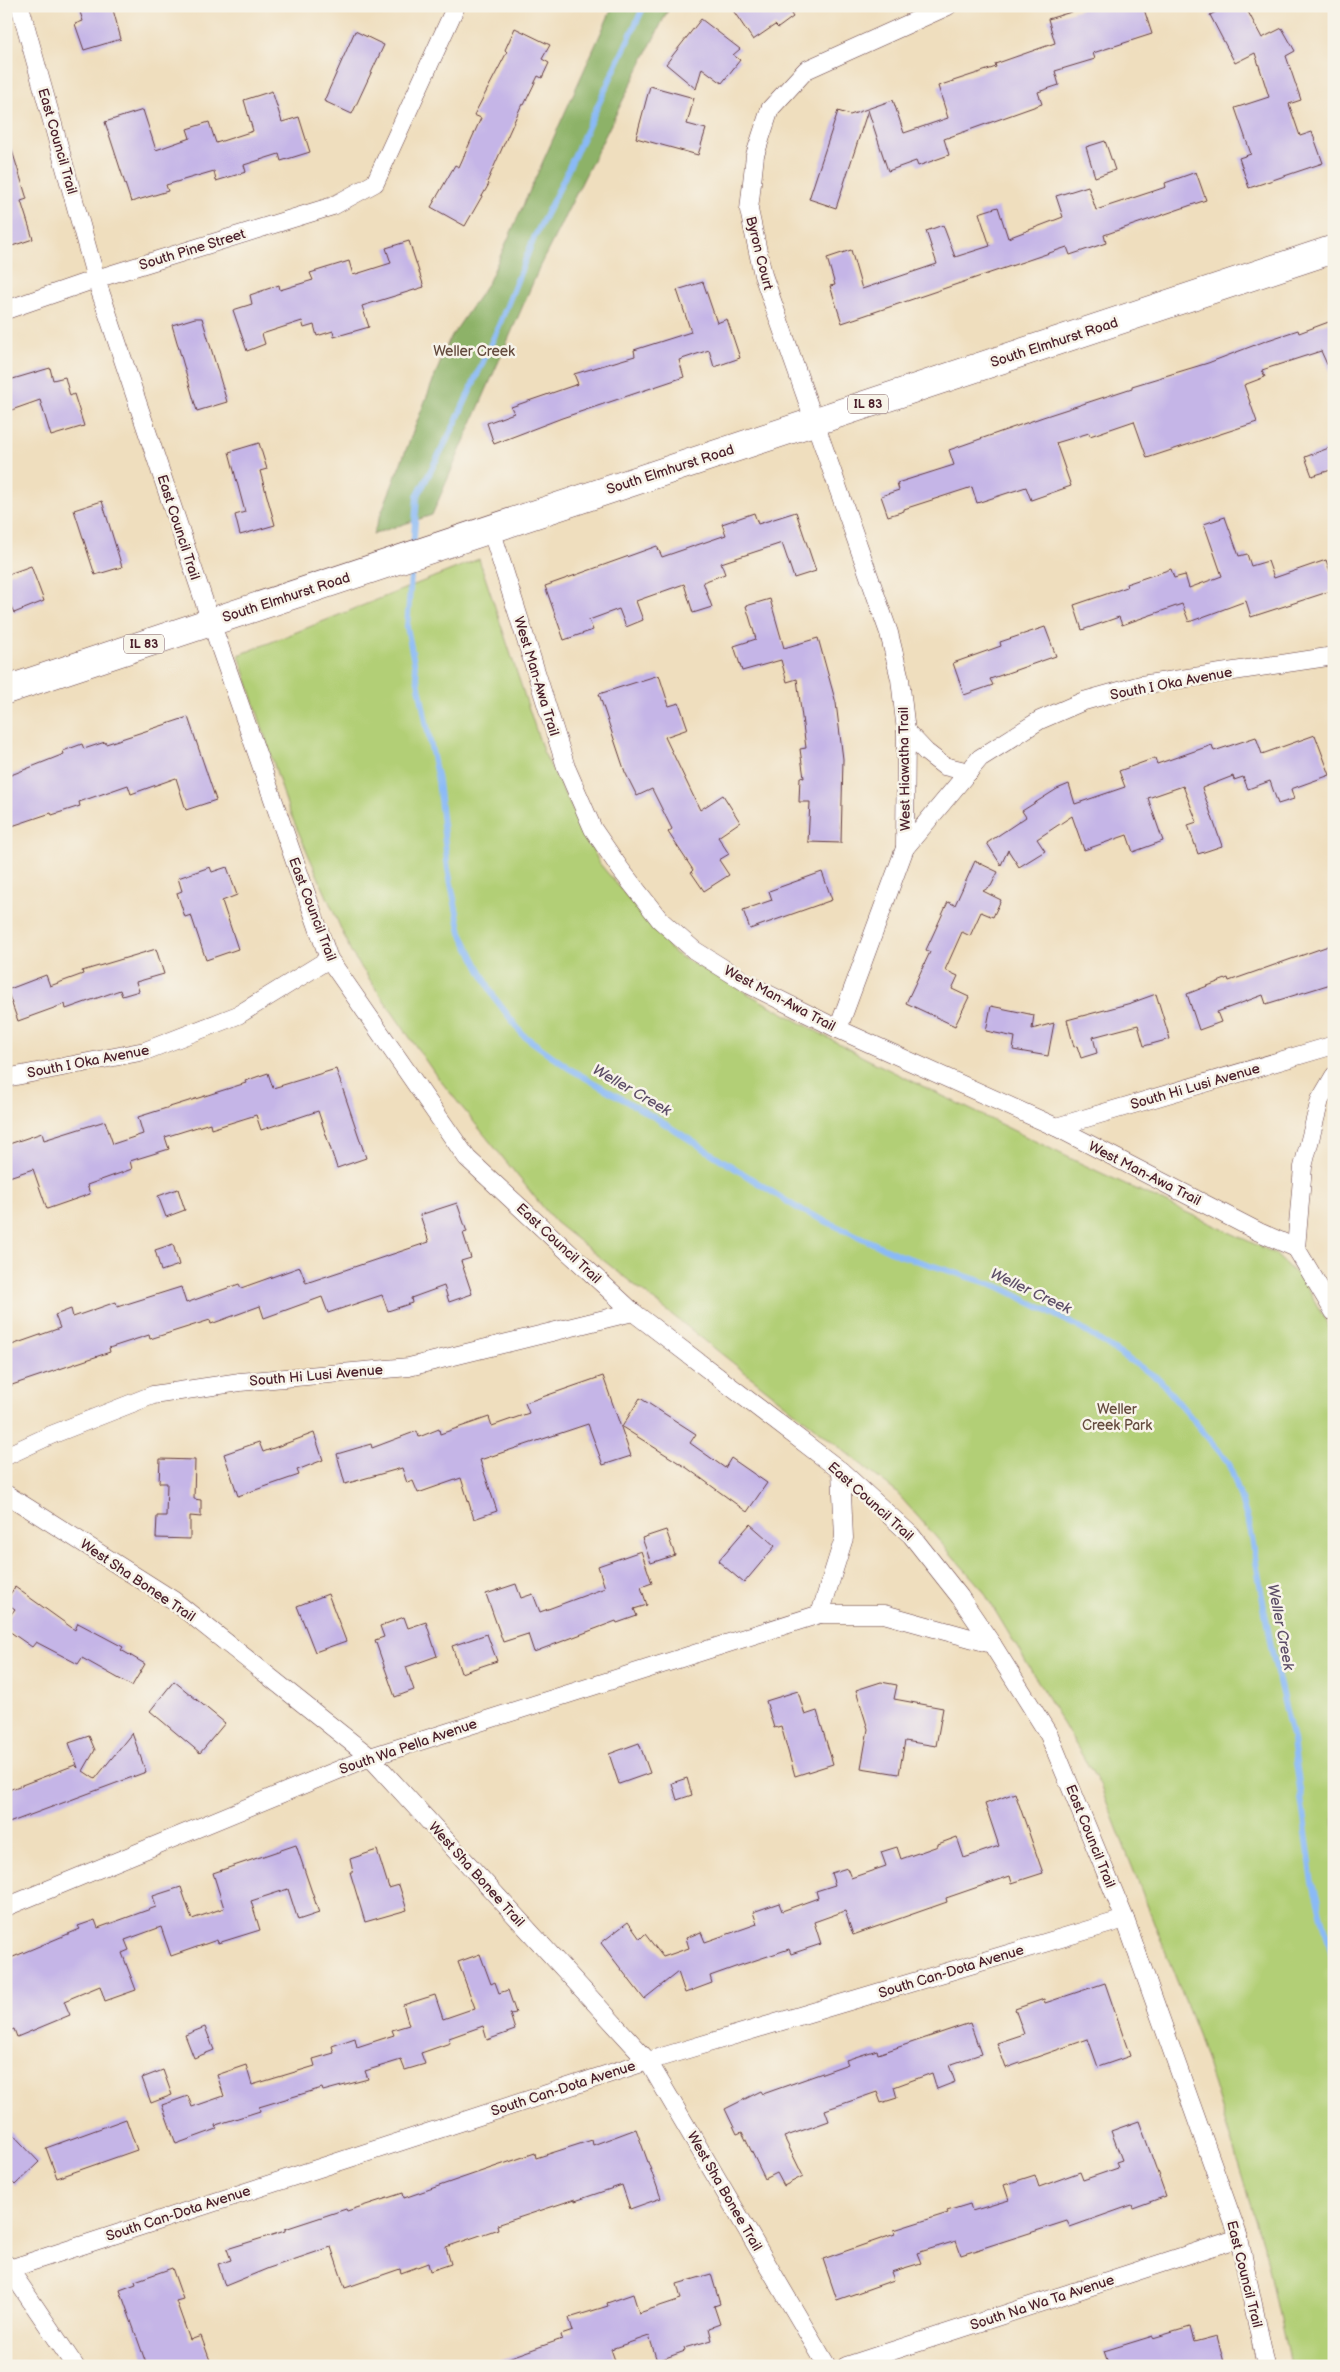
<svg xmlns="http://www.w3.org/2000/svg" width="1340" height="2372" font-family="'Balsamiq Sans',sans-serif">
	<rect width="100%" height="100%" fill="#f7f3e8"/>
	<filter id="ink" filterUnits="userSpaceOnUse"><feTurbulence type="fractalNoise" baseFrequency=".02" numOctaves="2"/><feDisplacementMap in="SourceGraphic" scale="10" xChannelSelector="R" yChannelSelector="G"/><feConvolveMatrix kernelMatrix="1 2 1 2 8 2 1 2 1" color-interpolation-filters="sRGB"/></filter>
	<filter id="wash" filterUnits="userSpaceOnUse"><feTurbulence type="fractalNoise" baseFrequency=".0096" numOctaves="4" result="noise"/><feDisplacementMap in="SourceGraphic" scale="20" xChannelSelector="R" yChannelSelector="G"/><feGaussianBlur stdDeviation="1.12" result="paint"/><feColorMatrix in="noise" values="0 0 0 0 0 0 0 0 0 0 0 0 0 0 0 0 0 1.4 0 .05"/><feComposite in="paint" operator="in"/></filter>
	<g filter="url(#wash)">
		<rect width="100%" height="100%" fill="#efdebe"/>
		<polygon fill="#b2cf76" stroke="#7e7750" points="479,559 543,751 600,864 674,953 865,1058 1082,1164 1274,1253 1304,1282 1334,1336 1334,2366 1290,2366 1266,2255 1199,2037 1100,1785 982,1589 896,1492 555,1222 435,1074 352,954 288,808 239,655"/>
		<polygon fill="#8db267" stroke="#6c6849" points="613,6 670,6 541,264 432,515 373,534 449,340 489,281"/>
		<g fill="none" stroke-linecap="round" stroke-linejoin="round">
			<g stroke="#8abaf6" stroke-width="6">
				<polyline points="413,548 417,497 455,424 498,328 534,238 559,189 644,6"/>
				<polyline points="412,563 407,627 438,781 448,869 461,933 494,997 523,1035 570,1069 654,1117 799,1209 899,1255 1000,1287 1077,1326 1159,1379 1229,1463 1250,1527 1271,1647 1293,1740 1313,1883 1334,1962"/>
			</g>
		</g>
		<g id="blocks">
			<g fill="#c5b5e7">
				<polygon points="78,6 112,6 121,39 84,50 75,24 83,21"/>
				<polygon points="730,6 801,6 791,14 793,17 778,28 775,25 753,40"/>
				<polygon points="1091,6 1143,6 1152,34 1093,53 1095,59 1055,71 1059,85 1038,92 1042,104 944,139 949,155 918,166 916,161 888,171 868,110 836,208 809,199 838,111 850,115 893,100 904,133 948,118 938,86 996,67 995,64 1055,43 1048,19"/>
				<polygon points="1227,6 1245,6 1262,38 1282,28 1295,51 1286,56 1301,100 1289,104 1300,136 1312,132 1323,163 1249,188 1239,158 1251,154 1235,108 1269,97 1255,53 1235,63 1210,15"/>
				<polygon points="701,19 740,49 733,55 740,60 722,83 702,68 696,89 666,64"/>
				<polygon points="515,28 550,45 542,59 549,63 542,78 538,76 524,105 522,104 487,182 489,184 465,226 431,207 455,165 459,167 481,118 474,115 507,52 505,50"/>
				<polygon points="355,31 384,45 352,114 324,101"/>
				<polygon points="650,86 694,98 687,124 706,129 698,155 636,138"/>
				<polygon points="272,91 282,122 299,117 310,152 281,161 279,154 244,165 246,172 216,181 214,171 166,185 168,191 131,202 105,122 143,110 156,150 190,138 187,129 209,122 216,143 253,131 244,100"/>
				<polygon points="1105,141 1115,170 1095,177 1086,147"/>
				<polygon points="10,144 27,199 21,201 33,239 6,248 6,145"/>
				<polygon points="1196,172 1206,200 1104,235 1106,243 1070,255 1067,247 842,323 830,286 835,285 827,258 851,250 862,289 937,264 926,231 943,225 955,257 990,246 979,213 998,207 1008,238 1063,217 1056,196 1088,186 1096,210 1166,187 1165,183"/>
				<polygon points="409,241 424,287 362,306 369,327 334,337 333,331 317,336 314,325 304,328 302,321 262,334 265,344 247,351 233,310 252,304 250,295 279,285 280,290 313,280 310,273 349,261 353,275 391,263 386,248"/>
				<polygon points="703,282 717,323 727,319 740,358 714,367 709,350 679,360 684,377 562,418 494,444 487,423 514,413 511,407 578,384 574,374 635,356 634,350 691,332 677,290"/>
				<polygon points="195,318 202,318 227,402 197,411 172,325"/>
				<polygon points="1334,320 1334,380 1321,351 1262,370 1265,377 1244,385 1257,422 1147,458 1134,421 1090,436 1089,433 1056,443 1071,486 1031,500 1026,487 977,503 972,487 904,509 904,511 888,516 881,496 899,490 897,483 954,465 949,450 1043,417 1132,388 1132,386 1208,363 1268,340 1298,330 1299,333"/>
				<polygon points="50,368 53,380 65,377 70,396 74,394 84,426 51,436 40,400 6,412 6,381"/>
				<polygon points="259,443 267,469 260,471 275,525 240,535 235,515 245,512 229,452"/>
				<polygon points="1334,446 1334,469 1312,476 1305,457"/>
				<polygon points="102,501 122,567 95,575 74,510"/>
				<polygon points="796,512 816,571 794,578 782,543 721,563 725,574 703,582 712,607 693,613 684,584 636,601 643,620 626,627 619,609 589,620 593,630 564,640 545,586 657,546 662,557 726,535 722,524 754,513 758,524"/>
				<polygon points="1225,517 1239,556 1247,554 1251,566 1268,561 1274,578 1326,560 1334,582 1334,590 1251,617 1246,601 1189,622 1182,604 1122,625 1119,617 1082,630 1074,605 1127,587 1126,584 1171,569 1174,578 1185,575 1189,588 1222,576 1204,524"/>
				<polygon points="31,566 44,601 14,613 6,594 6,575"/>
				<polygon points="770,599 784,648 818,638 836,703 843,759 841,843 808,842 810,802 799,802 800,777 804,778 800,749 806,748 797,679 787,682 781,660 742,671 734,646 756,639 746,606"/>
				<polygon points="1045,627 1056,656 990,679 993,685 964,695 953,663 1001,646 1000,642"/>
				<polygon points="659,675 669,706 679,703 688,729 665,737 700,810 723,795 740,822 718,837 729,854 719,860 729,875 704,891 691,872 693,870 668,832 672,829 652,789 637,796 625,772 599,694"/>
				<polygon points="188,717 216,800 186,810 176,778 131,794 128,785 79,802 80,806 52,815 51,813 6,828 6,777 64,754 63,751 82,744 84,749 105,742 106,744"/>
				<polygon points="1315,735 1330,775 1291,789 1294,799 1278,804 1270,781 1248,789 1243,777 1234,780 1233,776 1202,788 1222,846 1198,854 1188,825 1197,822 1183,786 1148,798 1163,841 1133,852 1127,835 1084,850 1072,816 1037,839 1045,851 1019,867 1008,850 1001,865 987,843 1026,817 1022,811 1057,789 1069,784 1075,804 1125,787 1119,771 1155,758 1157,764 1212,745 1214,751 1256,737 1262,754"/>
				<polygon points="975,861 998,872 991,886 983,891 1001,900 993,917 981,912 970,936 962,932 945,970 958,976 952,989 969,997 955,1026 906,1003 930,952 926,950 948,902 955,905"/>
				<polygon points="210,867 212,872 227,867 237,895 222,901 238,949 206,960 191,915 185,917 177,893 182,891 178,878"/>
				<polygon points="822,872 832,900 750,929 743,910 772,900 769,891"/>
				<polygon points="1334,944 1334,983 1266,1004 1263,995 1217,1012 1221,1022 1199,1030 1187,994 1228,978 1229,981"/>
				<polygon points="156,949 164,974 136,982 139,991 122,996 120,990 66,1009 65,1004 18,1021 7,990 46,975 50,986 83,974 82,971"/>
				<polygon points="1156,994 1170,1039 1144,1046 1138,1025 1093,1037 1097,1053 1081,1058 1077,1046 1074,1047 1067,1020 1131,1003"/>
				<polygon points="991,1006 1034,1015 1032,1029 1054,1023 1048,1056 1013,1050 1015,1037 986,1031"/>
				<polygon points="336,1069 366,1158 337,1168 318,1111 261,1130 256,1115 211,1129 210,1123 165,1137 169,1149 130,1161 132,1169 87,1185 90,1194 47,1209 33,1169 6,1178 6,1145 42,1133 44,1140 105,1121 113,1144 143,1134 138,1117 246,1083 245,1081 268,1073 273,1088"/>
				<polygon points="178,1189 185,1210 166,1217 158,1196"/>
				<polygon points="457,1203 467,1232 463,1233 471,1258 461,1261 472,1294 449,1302 444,1286 411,1298 412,1303 388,1311 382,1295 328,1313 322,1297 264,1318 260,1306 211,1324 210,1320 150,1339 149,1335 109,1348 110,1352 6,1387 6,1347 60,1328 55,1315 71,1309 73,1317 116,1302 117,1307 181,1287 186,1303 239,1284 241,1288 300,1267 306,1283 429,1242 420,1215"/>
				<polygon points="173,1244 179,1265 161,1271 155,1250"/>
				<polygon points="603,1376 631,1456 603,1465 588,1424 480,1460 497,1511 474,1519 461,1478 418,1493 413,1481 407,1483 402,1468 345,1484 337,1454 371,1444 372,1448 417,1431 419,1437 439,1429 440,1434 489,1417 492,1426 529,1413 525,1403"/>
				<polygon points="640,1398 696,1434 690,1443 725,1468 731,1458 767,1483 747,1512 687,1468 622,1427"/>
				<polygon points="314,1433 323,1460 297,1470 299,1475 238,1496 224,1454 259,1442 263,1452"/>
				<polygon points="160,1459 195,1460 194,1499 201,1500 201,1517 190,1516 190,1539 156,1538 157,1516 166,1516 167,1483 159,1483"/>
				<polygon points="750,1524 775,1546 744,1583 718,1561"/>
				<polygon points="666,1530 675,1555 651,1563 642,1538"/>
				<polygon points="641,1551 652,1583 641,1587 647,1605 634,1609 637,1616 617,1623 616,1621 534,1652 528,1634 503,1642 486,1594 516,1584 521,1598 533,1594 540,1612 605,1588 598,1566"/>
				<polygon points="15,1587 75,1630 78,1623 123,1647 121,1650 145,1664 132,1686 82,1658 78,1664 36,1642 32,1647 6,1629 6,1621 15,1609 6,1603 6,1600"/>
				<polygon points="328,1594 346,1641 315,1652 297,1606"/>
				<polygon points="404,1617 408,1628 426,1622 437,1656 406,1667 414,1690 395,1697 375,1640 384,1637 380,1626"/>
				<polygon points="487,1634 497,1661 461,1673 452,1646"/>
				<polygon points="174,1681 225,1723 200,1753 150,1711"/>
				<polygon points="881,1682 897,1685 894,1699 943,1708 936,1746 905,1741 899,1774 861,1768 868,1729 856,1690"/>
				<polygon points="798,1691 805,1715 817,1711 833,1764 795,1776 781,1726 774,1728 766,1701"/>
				<polygon points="132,1733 146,1772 6,1824 6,1791 75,1765 78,1768 69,1743 89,1736 95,1750 83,1771 95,1779"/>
				<polygon points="639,1743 650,1773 619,1784 609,1754"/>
				<polygon points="687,1778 692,1795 677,1800 672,1783"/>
				<polygon points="1015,1793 1043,1873 1012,1883 1010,1876 946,1898 947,1902 853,1935 845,1911 814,1922 821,1944 791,1954 789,1949 741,1965 710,1976 712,1983 685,1993 678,1972 644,1999 601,1943 628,1922 640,1939 645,1934 663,1957 689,1948 686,1938 701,1932 705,1942 757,1924 753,1912 779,1903 782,1911 818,1898 816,1891 835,1885 831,1873 847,1868 851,1878 886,1866 881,1852 897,1847 901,1859 938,1846 938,1844 957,1837 964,1858 999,1846 985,1804"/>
				<polygon points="296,1845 319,1913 298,1920 288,1889 251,1901 260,1930 218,1943 217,1940 171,1956 161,1927 125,1940 129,1950 122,1953 136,1990 105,2001 100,1986 64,2001 70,2015 17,2037 14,2029 6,2032 6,1960 80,1929 78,1926 95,1920 98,1928 156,1907 153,1896 181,1887 192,1919 224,1908 213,1873"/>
				<polygon points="377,1850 389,1888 399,1885 407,1910 365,1922 350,1872 353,1872 350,1859"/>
				<polygon points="480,1954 491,1984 495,1982 499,1993 508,1990 516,2013 510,2014 515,2030 487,2040 483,2026 449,2038 450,2043 421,2053 425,2064 405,2070 401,2060 365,2071 368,2079 323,2091 322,2088 259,2107 260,2111 216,2125 217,2129 176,2144 162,2105 188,2096 192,2107 224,2096 217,2075 246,2065 252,2085 315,2066 313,2059 334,2053 332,2046 355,2038 357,2047 394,2035 392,2030 409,2025 403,2005 435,1995 443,2019 475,2008 458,1962"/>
				<polygon points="1105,1983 1130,2056 1098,2067 1088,2039 1006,2068 997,2043 1024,2034 1015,2009 1044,1999 1045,2003"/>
				<polygon points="970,2023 981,2054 949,2065 955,2082 937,2089 932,2073 894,2087 897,2098 881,2103 877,2092 825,2110 829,2121 784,2137 803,2176 784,2186 777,2173 765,2179 742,2132 737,2134 725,2109 761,2091 763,2094 848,2064 846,2060 877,2050 878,2054"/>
				<polygon points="205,2027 214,2050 194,2058 185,2035"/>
				<polygon points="163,2070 172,2095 151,2103 142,2078"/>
				<polygon points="126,2119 137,2150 57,2178 46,2148"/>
				<polygon points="1139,2121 1166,2196 1133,2208 1132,2205 1070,2227 1067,2221 961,2255 956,2241 917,2253 921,2263 891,2272 894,2280 837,2300 823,2259 895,2234 894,2230 948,2213 947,2211 970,2204 972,2211 1009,2200 1004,2185 1035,2175 1039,2187 1080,2172 1083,2180 1118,2168 1116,2162 1122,2160 1111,2131"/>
				<polygon points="6,2127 39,2162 15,2185 6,2176"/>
				<polygon points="636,2129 661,2198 630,2209 622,2185 575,2201 575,2199 497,2225 498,2229 446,2247 451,2264 430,2271 428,2263 401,2273 400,2269 345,2288 331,2247 269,2268 225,2286 218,2264 231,2260 227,2249 285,2231 285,2229 346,2209 347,2211 403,2193 404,2198 535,2153 536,2158 592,2140 593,2145"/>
				<polygon points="172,2268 183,2299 176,2301 190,2340 201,2336 212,2366 147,2366 120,2290 136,2284 135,2281"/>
				<polygon points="711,2274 720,2304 714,2306 720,2324 709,2328 712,2340 684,2348 685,2351 657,2361 649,2336 611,2349 617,2366 494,2366 494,2363 562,2339 561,2335 573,2331 569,2318 608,2306 607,2303 633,2294 639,2313 681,2299 677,2284"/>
				<polygon points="1190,2327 1194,2342 1217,2336 1225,2366 1109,2366 1104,2351 1153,2336 1153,2338"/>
			</g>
		</g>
	</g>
	<g filter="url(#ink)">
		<use href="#blocks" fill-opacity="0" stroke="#633c41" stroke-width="1"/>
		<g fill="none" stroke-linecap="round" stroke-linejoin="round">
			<g stroke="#633c41" stroke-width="19">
				<g id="minor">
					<polyline points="20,6 96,279 211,622 329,959 467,1158 633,1312 841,1471 911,1535 960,1597 992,1644 1049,1735 1125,1919 1239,2238 1266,2366"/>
					<polyline points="6,310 96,279 333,206 375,183 456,6"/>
					<polyline points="491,529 566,767 593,829 621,870 660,920 694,950 750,985 838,1029 1056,1127 1259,1232 1296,1248"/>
					<polyline points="906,731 926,752 944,766 969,772"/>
					<polyline points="905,848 980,758 1040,720 1084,701 1141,685 1334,656"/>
					<polyline points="838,1029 905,848 906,731 900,679 889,633 763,275 749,210 755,155 770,109 806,70 948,6"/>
					<polyline points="1334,1076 1320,1100 1303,1167 1296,1248 1334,1312"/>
					<polyline points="6,1078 145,1051 238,1015 329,959"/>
					<polyline points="1056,1127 1334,1045"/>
					<polyline points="6,1456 51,1435 153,1395 240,1382 409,1367 633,1312"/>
					<polyline points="6,1494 173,1600 370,1757 648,2061 827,2366"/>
					<polyline points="820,1614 844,1538 841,1471"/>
					<polyline points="6,1907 370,1757 820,1614 884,1614 992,1644"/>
					<polyline points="6,2264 75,2366"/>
					<polyline points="6,2270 648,2061 1125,1919"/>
					<polyline points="846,2366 1239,2238"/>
				</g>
			</g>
			<g stroke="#633c41" stroke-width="29">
				<polyline id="primary" points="6,690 1334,249"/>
			</g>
			<use href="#minor" stroke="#fff" stroke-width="18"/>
			<use href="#primary" stroke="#fff" stroke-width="28"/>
		</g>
	</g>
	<g text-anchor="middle" stroke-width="5" stroke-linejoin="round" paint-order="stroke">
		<g fill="#f7f3e8" stroke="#7e5f64" stroke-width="1">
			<rect x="848" y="394.5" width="40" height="19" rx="4"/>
			<rect x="124" y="634.5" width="40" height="19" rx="4"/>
		</g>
		<g font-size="12" font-weight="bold" fill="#4a1f2b">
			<text x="868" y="408">IL 83</text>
			<text x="144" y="648">IL 83</text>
		</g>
		<g font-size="14" fill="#4a1f2b" stroke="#f7f3e8">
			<text transform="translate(58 141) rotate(74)" y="5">East Council Trail</text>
			<text transform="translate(192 249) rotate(-17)" y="5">South Pine Street</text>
			<text transform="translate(760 253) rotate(76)" y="5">Byron Court</text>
			<text transform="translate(1054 342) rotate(-18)" y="5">South Elmhurst Road</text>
			<text transform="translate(670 469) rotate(-18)" y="5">South Elmhurst Road</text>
			<text transform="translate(179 527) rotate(72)" y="5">East Council Trail</text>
			<text transform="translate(286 597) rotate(-18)" y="5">South Elmhurst Road</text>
			<text transform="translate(537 676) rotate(73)" y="5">West Man-Awa Trail</text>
			<text transform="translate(1171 683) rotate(-11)" y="5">South I Oka Avenue</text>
			<text transform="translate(904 769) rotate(-91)" y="5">West Hiawatha Trail</text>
			<text transform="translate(313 909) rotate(69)" y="5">East Council Trail</text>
			<text transform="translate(780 998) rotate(28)" y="5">West Man-Awa Trail</text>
			<text transform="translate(88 1061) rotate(-11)" y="5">South I Oka Avenue</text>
			<text transform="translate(1195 1086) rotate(-16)" y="5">South Hi Lusi Avenue</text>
			<text transform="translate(1145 1173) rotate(27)" y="5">West Man-Awa Trail</text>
			<text transform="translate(559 1243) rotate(43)" y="5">East Council Trail</text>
			<text transform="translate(316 1375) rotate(-5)" y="5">South Hi Lusi Avenue</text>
			<text transform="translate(871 1501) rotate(42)" y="5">East Council Trail</text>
			<text transform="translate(138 1580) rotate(34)" y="5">West Sha Bonee Trail</text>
			<text transform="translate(408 1746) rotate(-19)" y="5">South Wa Pella Avenue</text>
			<text transform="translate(1091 1836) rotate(68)" y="5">East Council Trail</text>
			<text transform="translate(477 1874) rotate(48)" y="5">West Sha Bonee Trail</text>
			<text transform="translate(951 1971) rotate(-17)" y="5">South Can-Dota Avenue</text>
			<text transform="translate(563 2088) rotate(-18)" y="5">South Can-Dota Avenue</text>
			<text transform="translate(725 2191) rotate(60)" y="5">West Sha Bonee Trail</text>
			<text transform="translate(178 2213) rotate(-18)" y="5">South Can-Dota Avenue</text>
			<text transform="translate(1245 2274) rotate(76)" y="5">East Council Trail</text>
			<text transform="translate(1042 2302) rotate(-18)" y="5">South Na Wa Ta Avenue</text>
		</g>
		<g font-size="14" fill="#644b3e" stroke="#f7f3e8">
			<text x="474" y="356">Weller Creek</text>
			<text x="1117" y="1414">Weller<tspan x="1117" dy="16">Creek Park</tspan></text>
		</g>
		<g font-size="15" font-style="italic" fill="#5d4e68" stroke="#f7f3e8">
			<text transform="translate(632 1090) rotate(30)" y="5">Weller Creek</text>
			<text transform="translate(1031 1291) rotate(25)" y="5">Weller Creek</text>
			<text transform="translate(1281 1627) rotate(79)" y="5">Weller Creek</text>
		</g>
	</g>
	<rect width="1340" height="2372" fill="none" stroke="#f7f3e8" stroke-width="25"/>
</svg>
